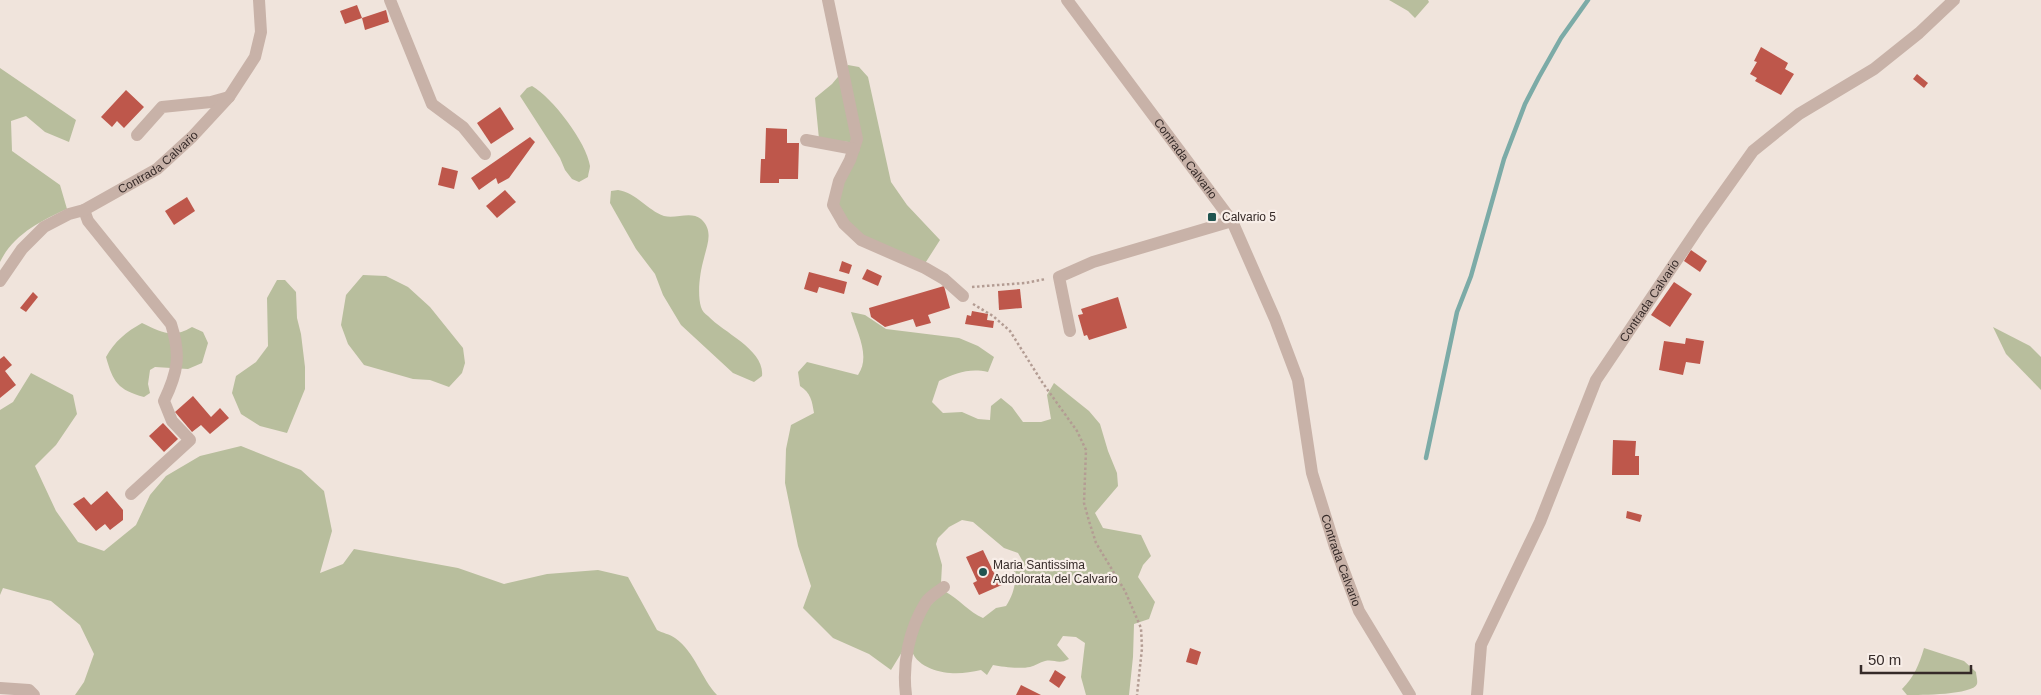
<svg xmlns="http://www.w3.org/2000/svg" width="2041" height="695" font-family="Arial,sans-serif">
	<rect width="100%" height="100%" fill="#f0e4dc"/>
	<g fill="#b8be9d">
		<polygon points="1389,0 1428,0 1429,2 1415,18 1408,11"/>
		<polygon points="848,65 859,67 868,77 891,182 907,205 940,240 924,265 866,239 837,210 837,194 858,143 819,139 815,98 832,84"/>
		<path d="M0,68l76,52 -7,22 -24,-10 -19,-16 -15,5 1,30 48,34 7,24c-27,12 -54,26 -67,53z"/>
		<path d="M532,86c20,11 55,57 58,80 0,3 -2,8 -2,11l-9,5 -7,-3 -7,-9 -5,-12 -40,-62 7,-8z"/>
		<path d="M618,190c19,3 29,20 46,26 12,3 27,-5 37,3 13,12 6,26 3,39 -4,14 -7,35 -3,49 1,4 4,7 7,9 16,17 57,34 54,60l-8,6 -21,-9 -52,-48 -18,-30 -8,-21 -19,-25 -26,-46 1,-12z"/>
		<polygon points="363,275 386,276 408,287 430,307 463,348 465,363 462,373 449,387 430,380 413,379 364,365 348,344 341,325 346,295"/>
		<polygon points="277,280 285,280 296,292 297,318 301,334 305,367 305,389 287,433 260,426 241,414 232,393 236,376 256,362 268,346 267,298"/>
		<path d="M851,312l14,3 21,14 73,9 19,8 16,11 -6,15c-19,-4 -32,1 -49,9l-7,21 11,11 19,-1 16,7 12,1 1,-14 10,-8 11,9 11,15h18l10,-3 -4,-24 7,-12 35,28 11,13 8,27 9,22 1,13 -23,27 8,15 38,7 10,21 -8,9 -5,12 17,25 -6,17 -15,5 -1,33 -4,38h-43l-5,-18 4,-34 -9,-6 -13,-1 -6,9 12,14c-11,6 -14,0 -24,2 -5,1 -10,5 -15,6 -10,2 -27,0 -37,-2l-6,10 -6,-5c-10,2 -20,4 -31,3 -18,-1 -44,-12 -38,-34 1,-5 4,-10 7,-15 7,-15 13,-23 27,-32 13,7 23,20 37,26l13,-10 10,-2c8,-12 12,-27 6,-40l10,-6 -4,-7 -14,-5 -31,-26 -11,-2 -13,7 -11,11 -2,6 6,21 -1,18 -19,17 -16,39 -1,8 -14,23 -22,-16 -36,-16 -30,-30 8,-22 -13,-40 -13,-63 1,-34 5,-24 23,-12c-2,-12 -3,-20 -14,-27l-2,-14 9,-10 51,13c13,-19 -1,-42 -7,-63z"/>
		<path d="M142,323c19,9 30,16 50,4l11,5 5,11 -6,20 -14,6 -33,-2 -5,3 -2,14 2,9 -6,4c-26,-7 -31,-15 -38,-40 9,-16 20,-25 36,-34z"/>
		<polygon points="1993,327 2030,346 2041,357 2041,390 2006,354"/>
		<path d="M31,373l42,22 4,19 -21,31 -21,21 21,45 22,31 26,9 32,-26 14,-30 16,-19 34,-20 41,-10 60,24 23,21 8,40 -12,42 23,-9 11,-15 104,19 46,16 43,-10 51,-4 30,7 29,53c5,3 13,4 18,8 20,14 26,40 42,57h-642l9,-13 10,-28 -14,-29 -29,-24 -48,-13 -3,7v-185l13,-8z"/>
		<path d="M1924,648l40,13 12,11c0,3 2,9 1,12 -4,11 -57,11 -70,11l-5,-6c12,-12 17,-24 22,-41z"/>
	</g>
	<g fill="none" stroke-linecap="round" stroke-linejoin="round">
		<polyline stroke="#7caba7" stroke-width="4.5" points="1426,458 1457,312 1471,276 1504,159 1525,104 1539,77 1561,38 1588,0"/>
	</g>
	<g fill="#be574b">
		<polygon points="357,5 362,18 345,24 340,11"/>
		<polygon points="386,10 389,22 365,30 362,18"/>
		<polygon points="1761,47 1788,63 1785,69 1794,74 1781,95 1755,81 1757,78 1750,74 1757,62 1754,61"/>
		<polygon points="1917,74 1928,83 1924,88 1913,79"/>
		<polygon points="126,90 144,107 124,128 117,121 112,127 101,117"/>
		<polygon points="500,107 514,129 491,144 477,123"/>
		<polygon points="766,128 787,129 787,143 799,143 798,179 779,179 779,183 760,183 761,159 765,159"/>
		<polygon points="530,137 535,142 509,178 498,184 496,178 479,190 471,178"/>
		<polygon points="442,167 458,171 454,189 438,185"/>
		<polygon points="505,190 516,202 497,218 486,206"/>
		<polygon points="187,197 195,211 174,225 165,211"/>
		<polygon points="1691,250 1707,261 1700,272 1684,261"/>
		<polygon points="842,261 852,265 849,274 839,271"/>
		<polygon points="867,269 882,276 878,286 862,279"/>
		<polygon points="809,272 847,282 844,294 819,287 817,293 804,289"/>
		<polygon points="1674,282 1692,294 1670,327 1651,315"/>
		<polygon points="944,286 950,308 928,315 931,323 916,327 913,319 885,327 871,317 869,308"/>
		<polygon points="1020,289 1022,308 999,310 998,291"/>
		<polygon points="33,292 38,297 26,312 20,308"/>
		<polygon points="1118,297 1127,328 1089,340 1087,335 1084,336 1078,315 1083,314 1081,309"/>
		<polygon points="972,311 988,314 987,320 994,321 993,328 965,324 967,315 971,316"/>
		<polygon points="1686,338 1704,341 1700,364 1686,362 1683,375 1659,370 1664,341 1685,344"/>
		<polygon points="4,356 12,365 5,371 16,385 0,398 0,359"/>
		<polygon points="193,396 211,417 220,408 229,418 210,434 201,425 192,432 175,412"/>
		<polygon points="163,423 178,439 164,452 149,436"/>
		<polygon points="1613,440 1636,441 1635,456 1639,456 1639,475 1612,475"/>
		<polygon points="107,491 123,510 123,520 110,530 105,524 96,531 73,504 84,497 91,505"/>
		<polygon points="1627,511 1642,515 1640,522 1626,518"/>
		<polygon points="983,550 994,573 998,572 1004,584 979,595 973,583 977,581 966,557"/>
		<polygon points="1190,648 1201,652 1197,665 1186,662"/>
		<polygon points="1055,670 1066,677 1059,688 1049,681"/>
		<polygon points="1021,685 1041,695 1016,695"/>
	</g>
	<g fill="none" stroke-linecap="round" stroke-linejoin="round">
		<g stroke="#b39c93" stroke-width="2.5" stroke-dasharray="2.5 2.5" stroke-linecap="butt">
			<polyline points="972,287 1025,283 1046,279"/>
			<polyline points="973,304 993,316 1010,331 1042,382 1077,431 1086,450 1084,503 1089,521 1096,543 1125,591 1141,628 1142,648 1137,695"/>
		</g>
		<g stroke="#c8b2a8" stroke-width="12">
			<polyline points="390,0 432,104 463,127 485,154"/>
			<polyline points="828,0 857,139 850,160 839,181 833,205 844,224 861,240 925,268 944,279 963,296"/>
			<path id="s1" d="M1067,0l165,221 43,98 23,61 14,93 23,74 24,64 51,84"/>
			<polyline points="137,135 162,107 211,102 229,97"/>
			<polyline points="806,140 854,149"/>
			<path d="M84,210l4,11 83,103c10,31 7,48 -7,77l8,20 18,19 -59,54"/>
			<path id="s2" d="M0,281l22,-32 22,-22 25,-13 15,-4 73,-41 35,-32 37,-40 26,-40 6,-25 -2,-32"/>
			<polyline points="1070,331 1059,277 1093,262 1232,221"/>
			<polyline points="0,688 29,690 34,695"/>
			<path d="M906,695c-4,-31 3,-66 20,-93 4,-6 12,-10 18,-15"/>
			<path id="s3" d="M1477,695l4,-50 59,-123 56,-142 105,-156 52,-73 46,-37 75,-45 45,-36 35,-33"/>
		</g>
	</g>
	<g fill="#205450" stroke="#f8eee8" stroke-width="2">
		<rect x="1207" y="212" width="10" height="10" rx="2.5"/>
		<circle cx="983" cy="572" r="5"/>
	</g>
	<g text-anchor="middle" stroke-width="4.5" stroke-linejoin="round" paint-order="stroke">
		<g font-size="12" fill="#352a28" stroke="#f8eee8">
			<text dy="4" stroke="none"><textPath href="#s1" startOffset="198">Contrada Calvario</textPath></text>
			<text dy="4" stroke="none"><textPath href="#s2" startOffset="202">Contrada Calvario</textPath></text>
			<text dy="4" stroke="none"><textPath href="#s3" startOffset="435">Contrada Calvario</textPath></text>
			<text dy="4" stroke="none"><textPath href="#s1" startOffset="634">Contrada Calvario</textPath></text>
		</g>
		<g font-size="12" fill="#352a28" stroke="#f8eee8" text-anchor="start">
			<text x="1222" y="221">Calvario 5</text>
			<text x="993" y="569">Maria Santissima<tspan x="993" dy="14">Addolorata del Calvario</tspan></text>
		</g>
	</g>
	<path d="M1861 665v8h110v-8" fill="none" stroke="#352a28" stroke-width="2.5"/>
	<text x="1868" y="665" font-size="15" fill="#352a28" stroke="#f8eee8" stroke-width="4" paint-order="stroke">50 m</text>
</svg>
